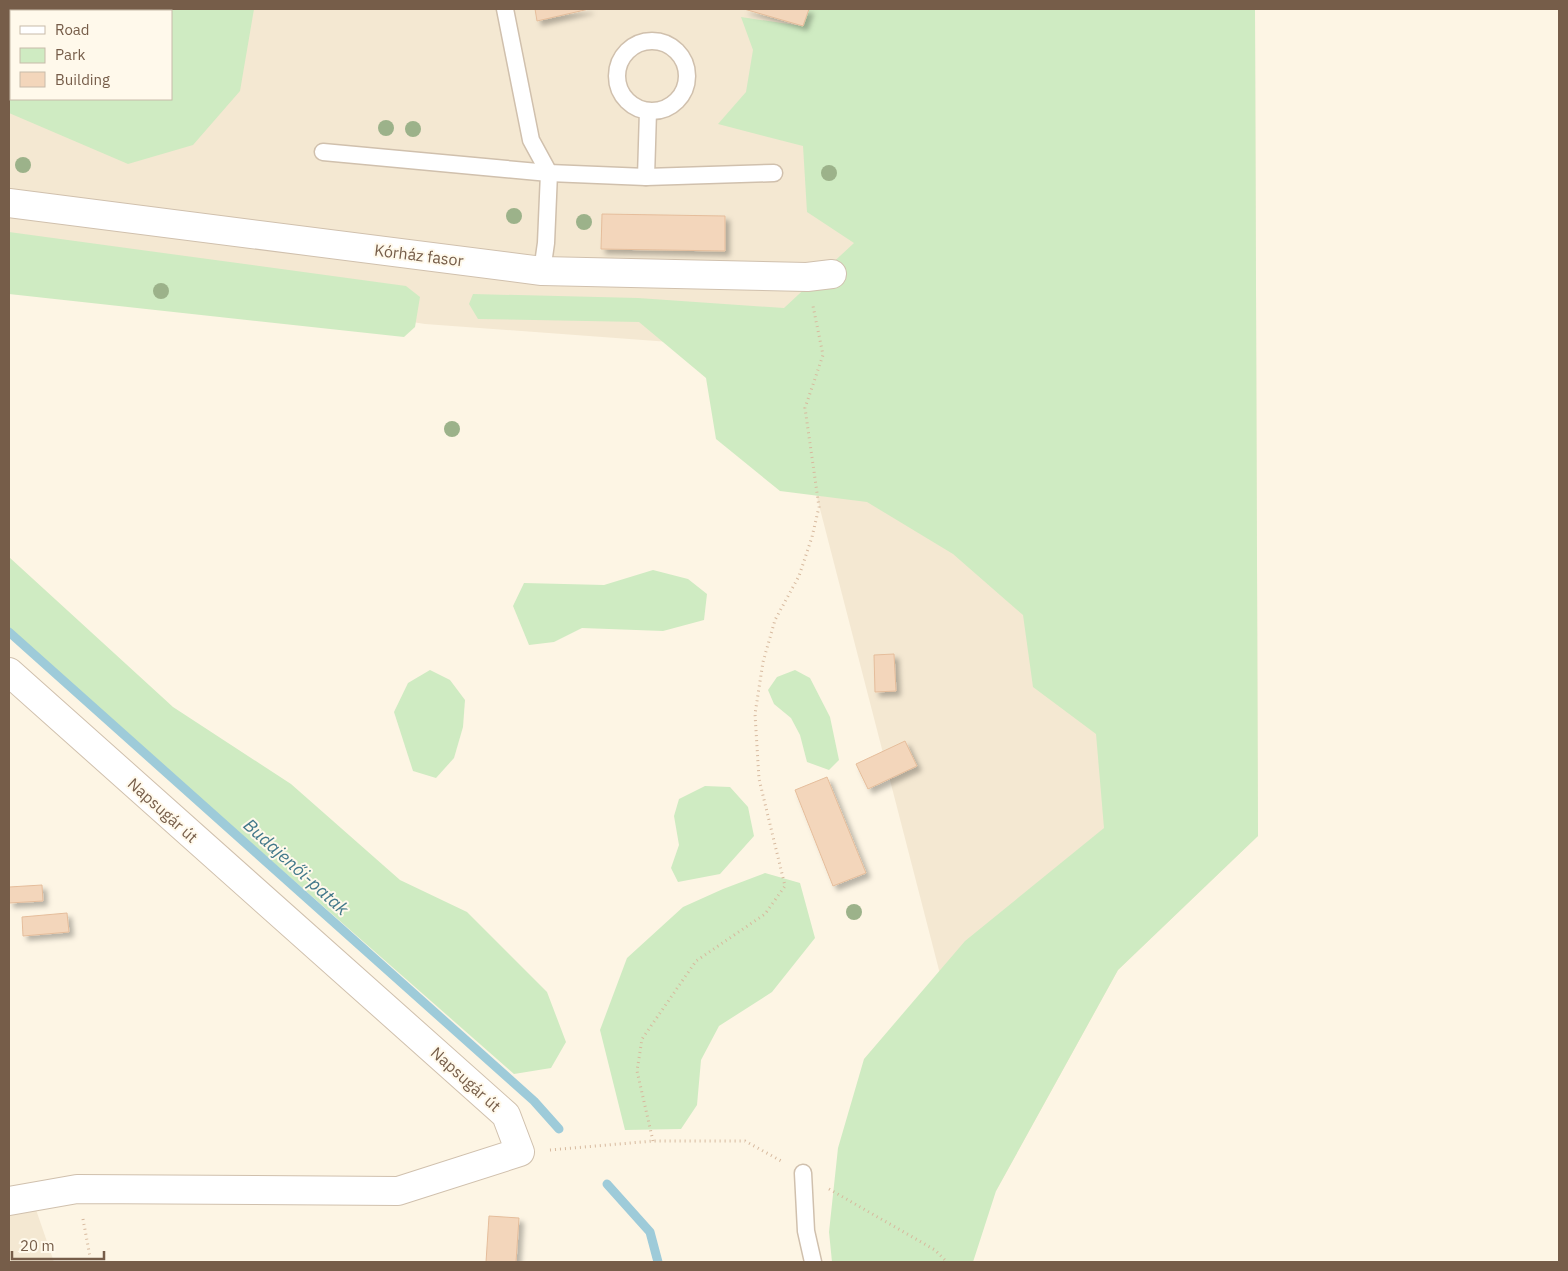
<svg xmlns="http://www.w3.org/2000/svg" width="1568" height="1271" font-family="'IBM Plex Sans',sans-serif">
	<defs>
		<filter id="shadow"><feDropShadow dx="4.5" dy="4.5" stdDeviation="2.5" flood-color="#0004"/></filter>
	</defs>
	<rect width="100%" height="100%" fill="#fdf5e4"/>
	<g fill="#f4e8d2" fill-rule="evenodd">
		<path d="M9,9h1246l3,827 -140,134 -122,221 -217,-841 -354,-26 -416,-66zM11,11h160v88h-160z"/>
		<polygon points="33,1201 54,1262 9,1262 9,1204"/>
	</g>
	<g fill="#cfebc2" fill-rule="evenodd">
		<path d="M9,9h245l-14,82 -47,54 -65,19 -119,-51zM171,11v88h-160v-88z"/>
		<polygon points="809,9 1255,9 1258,836 1118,970 996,1191 973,1262 832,1262 829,1232 838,1148 864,1059 965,941 1104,828 1096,734 1033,687 1023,615 953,554 867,502 780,491 716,439 706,378 639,322 478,319 469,304 473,294 638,298 784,308 854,243 807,212 803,146 718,124 746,92 753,50 741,17 802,26"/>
		<polygon points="9,232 406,286 420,297 415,327 404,337 9,294"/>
		<polygon points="9,557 173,707 291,784 400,880 467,912 547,992 566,1042 551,1068 514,1074 9,630"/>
		<polygon points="653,570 688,579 707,594 704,620 663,631 582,628 554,642 529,645 513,606 524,583 604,585"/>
		<polygon points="430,670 450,680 465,700 463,727 454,758 436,778 413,771 394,712 408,683"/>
		<polygon points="795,670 810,678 830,717 839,760 829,770 807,762 800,735 791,718 774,704 768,690 777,677"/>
		<polygon points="705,786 730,787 748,807 754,836 720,874 678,882 671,868 679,845 674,816 679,799"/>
		<polygon points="765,873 800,883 815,938 772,992 719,1026 701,1060 697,1105 681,1129 625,1130 600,1030 627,958 683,907 723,889"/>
	</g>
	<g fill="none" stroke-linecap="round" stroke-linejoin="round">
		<g stroke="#9ecbd9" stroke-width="9">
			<polyline points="9,632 534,1101 559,1129"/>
			<polyline points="607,1184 650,1232 658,1262"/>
		</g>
	</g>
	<g fill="#f3d6bb" stroke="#e5bd9b" filter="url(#shadow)">
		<polygon points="535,9 589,9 537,21"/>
		<polygon points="744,9 809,9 803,26"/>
		<polygon points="602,214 725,216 725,251 601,249"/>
		<polygon points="894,654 896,691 875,692 874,655"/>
		<polygon points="905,741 917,766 868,789 856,764"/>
		<polygon points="827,777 866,873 833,886 795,790"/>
		<polygon points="42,885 43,901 9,903 9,887"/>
		<polygon points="67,913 69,932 23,936 22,917"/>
		<polygon points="489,1216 519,1218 516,1262 486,1262"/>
	</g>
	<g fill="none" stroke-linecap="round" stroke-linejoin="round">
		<g stroke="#d0c0ad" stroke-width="19">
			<g id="service">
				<polyline points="505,9 531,140 549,173 546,243 542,271"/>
				<circle cx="652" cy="76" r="35"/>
				<polyline points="323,152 549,173 646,177 774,173"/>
				<polyline points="646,177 648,111"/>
				<polyline points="803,1173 806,1231 813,1262"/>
			</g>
		</g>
		<g stroke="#d0c0ad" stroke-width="30">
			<g id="minor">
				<polyline points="9,203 542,271 807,277 832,274"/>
				<polyline points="9,672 506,1115 520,1152 398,1191 77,1189 9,1201"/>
			</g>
		</g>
		<g stroke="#d7b99e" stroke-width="3" stroke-dasharray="1 4" stroke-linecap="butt">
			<polyline points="653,1141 637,1071 642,1039 696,961 765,914 785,886 759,779 755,714 763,662 775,620 799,576 812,537 819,507 805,408 823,355 813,306"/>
			<polyline points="550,1150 653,1141 745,1141 783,1162"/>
			<polyline points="829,1189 935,1250 947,1262"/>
			<polyline points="83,1219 91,1262"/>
		</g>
		<use href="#service" stroke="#fff" stroke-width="16"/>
		<use href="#minor" stroke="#fff" stroke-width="28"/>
	</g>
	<g fill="#9cb28a">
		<circle cx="386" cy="128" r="8"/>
		<circle cx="413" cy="129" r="8"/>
		<circle cx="23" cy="165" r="8"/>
		<circle cx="829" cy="173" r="8"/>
		<circle cx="514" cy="216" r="8"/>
		<circle cx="584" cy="222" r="8"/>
		<circle cx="161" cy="291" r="8"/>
		<circle cx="452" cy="429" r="8"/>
		<circle cx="854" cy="912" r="8"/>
	</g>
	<g text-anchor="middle" stroke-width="4" stroke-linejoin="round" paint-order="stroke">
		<g font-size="16" fill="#765d49" stroke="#fff9eb">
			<text transform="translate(419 255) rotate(7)" y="6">Kórház fasor</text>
			<text transform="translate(163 810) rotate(42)" y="6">Napsugár út</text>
			<text transform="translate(466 1079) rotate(42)" y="6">Napsugár út</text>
		</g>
		<g font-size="18" font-style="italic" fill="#42788a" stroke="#fff9eb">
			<text transform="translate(296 867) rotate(42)" y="6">Budajenői-patak</text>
		</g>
	</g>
	<rect width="1568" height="1271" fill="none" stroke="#765d49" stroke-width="20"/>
	<rect x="10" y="10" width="162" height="90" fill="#fff9eb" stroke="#c8bbaa"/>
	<rect x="20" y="26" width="25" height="8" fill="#ffffff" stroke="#c8bbaa"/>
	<text x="55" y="35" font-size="15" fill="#765d49">Road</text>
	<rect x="20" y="48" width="25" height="15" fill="#cfebc2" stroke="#c8bbaa"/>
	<text x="55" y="60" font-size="15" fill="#765d49">Park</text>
	<rect x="20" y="72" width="25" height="15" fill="#f3d6bb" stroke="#c8bbaa"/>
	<text x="55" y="85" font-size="15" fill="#765d49">Building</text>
	<path d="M12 1251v8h92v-8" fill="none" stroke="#765d49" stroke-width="2.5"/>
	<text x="20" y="1251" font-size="15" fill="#765d49" stroke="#fff9eb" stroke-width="4" paint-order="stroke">20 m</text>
</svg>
